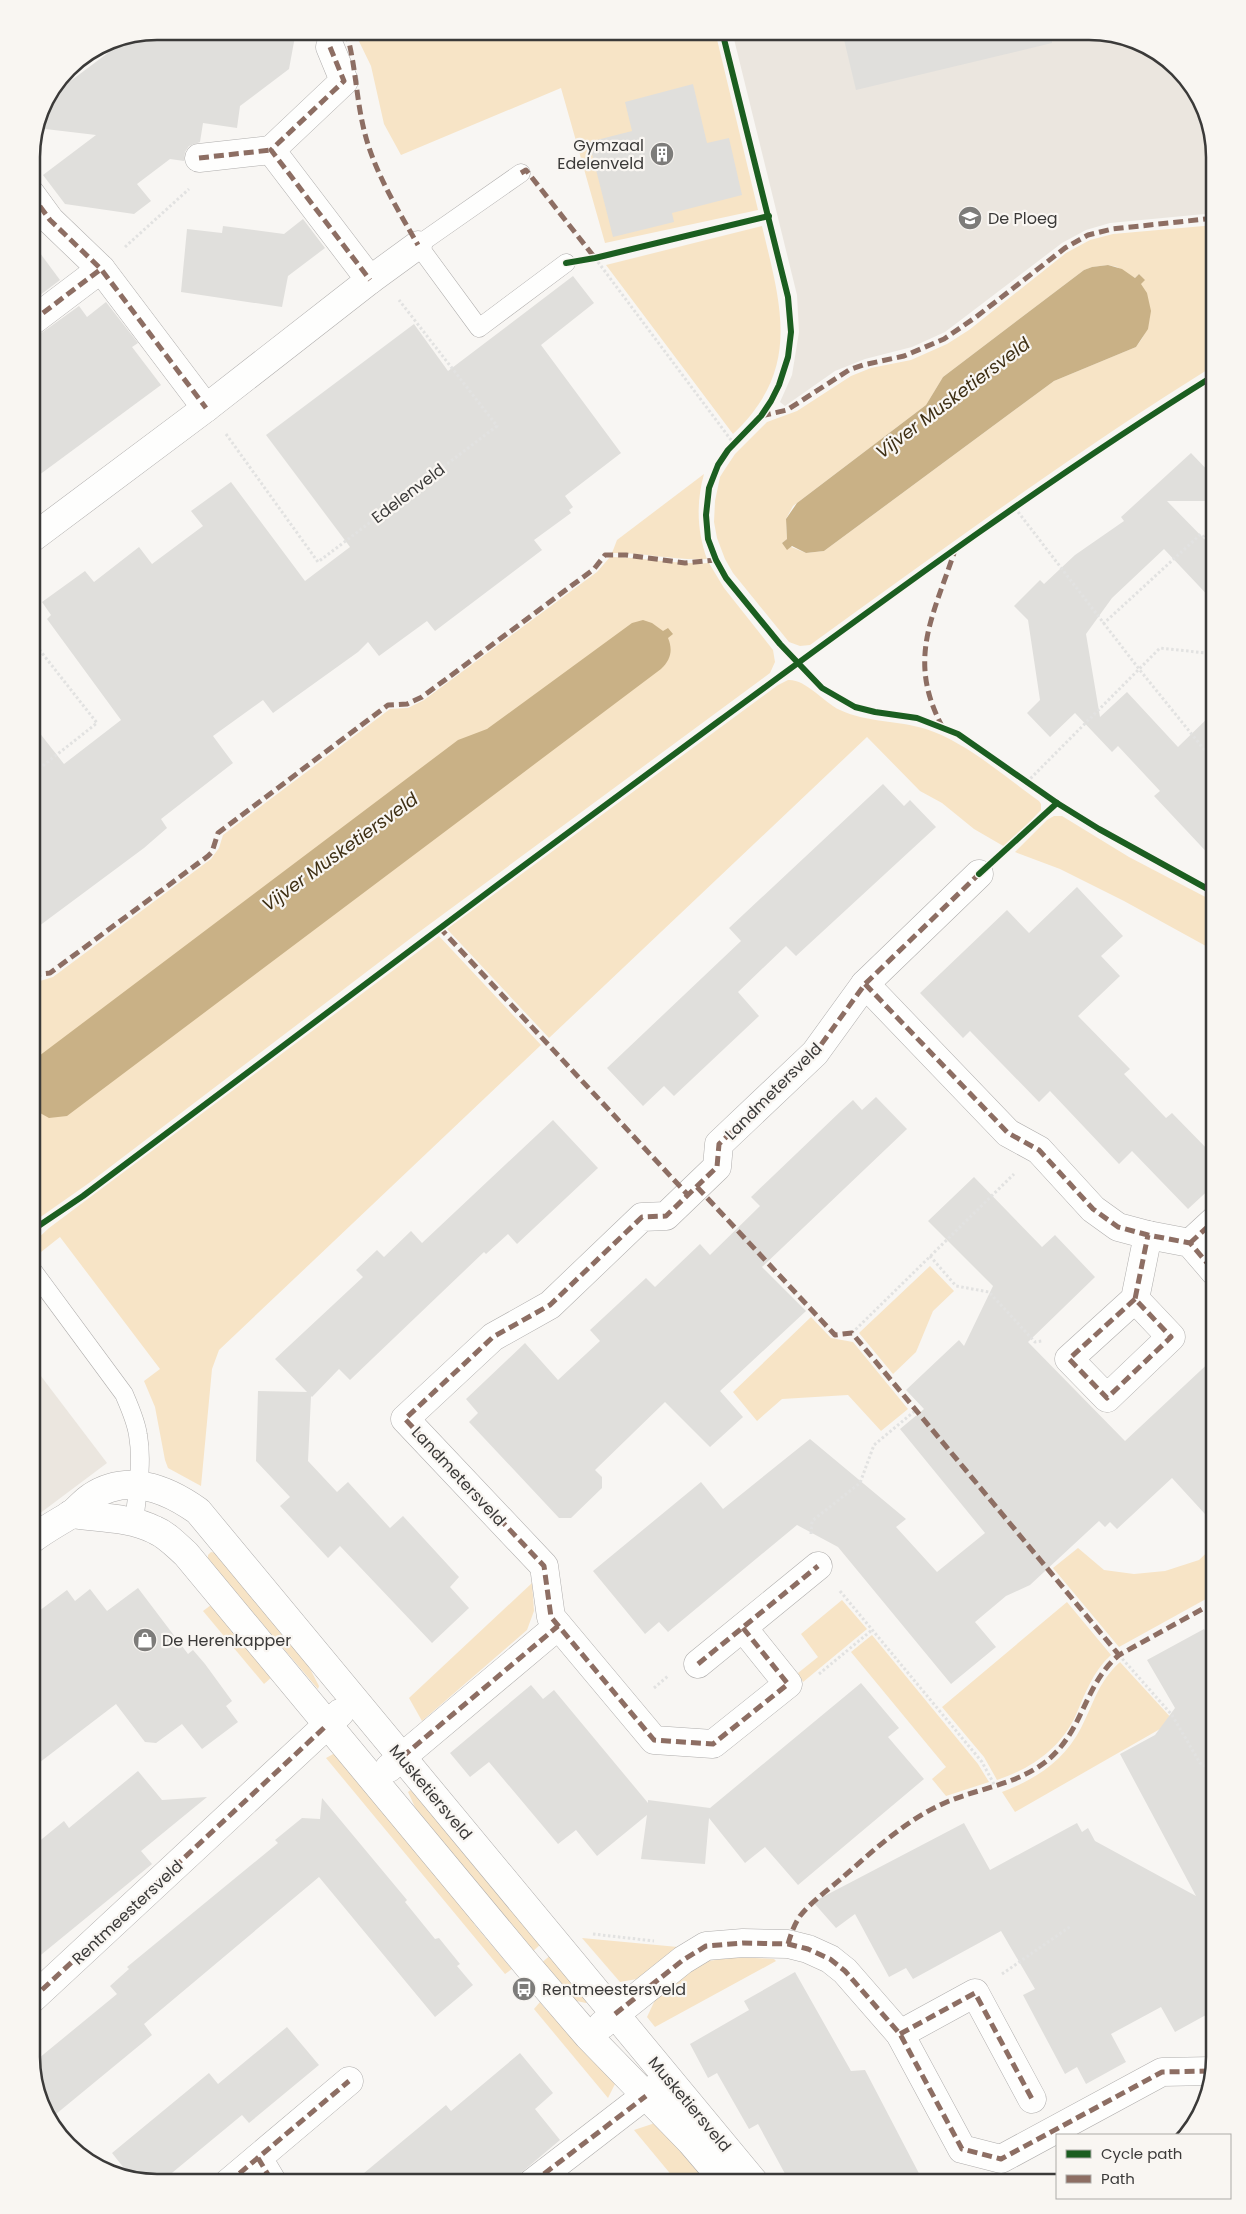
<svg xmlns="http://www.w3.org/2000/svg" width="1246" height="2214" font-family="Poppins,sans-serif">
	<rect width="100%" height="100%" fill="#f8f6f3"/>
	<g fill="#ebe6df">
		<polygon points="732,31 1098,32 1159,53 1202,101 1215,157 1215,213 1110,223 1086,230 1062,243 945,332 912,347 865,359 835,371 785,406 780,402 792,375 799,332 797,295"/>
		<polygon points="31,1363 107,1463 31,1520"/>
	</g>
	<g fill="#f7e4c6" fill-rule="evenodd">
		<polygon points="354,31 715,31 758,210 605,243 561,88 401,155 384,124 371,66"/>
		<path d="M1215,225v140c-140,87 -272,184 -405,280l-10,1 -11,-4 -56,-69 -8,-14 -8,-21 -3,-16 1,-21 5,-24 5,-8 10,-15 32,-32 30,-11 54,-35 20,-8 40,-8 36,-16 22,-14 97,-77 24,-13 23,-6zM1108,265l9,2 18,11 4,-4 5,6 -4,4c15,22 12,43 -4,63l-82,34 -230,170 -18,2 -24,-10 5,-4 -1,-20 7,-13 133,-101 17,-28 141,-107 8,-3z"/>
		<path d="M762,226c19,80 40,143 -29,208l-127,-169z"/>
		<path d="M704,474c-8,29 -7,57 3,85 -32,2 -63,-7 -95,-6l5,-13z"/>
		<path d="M610,557c33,0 65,8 99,6l15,25 49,62 2,12 -5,11 -355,262 -326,248 -57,40 -1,-243 9,1 13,-4 158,-118 8,-11 4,-13 167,-126 18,-1 16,-8 173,-128z"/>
		<path d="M788,680c18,-1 35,22 52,30 28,13 57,10 86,19 40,13 79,48 113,72l2,3v6l-36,37 -31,-18 -32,-26 -22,-12 -53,-54 -318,301 -102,-109 331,-244z"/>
		<polygon points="1054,816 1062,816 1129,857 1215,902 1215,951 1124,901 1060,869 1015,852 1047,820"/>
		<polygon points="439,936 541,1045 219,1350 212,1369 201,1486 168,1468 165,1460 155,1407 144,1381 160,1369 60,1237 41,1252 35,1241 49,1228"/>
		<polygon points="930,1266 954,1291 933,1311 916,1352 893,1374 859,1333"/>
		<polygon points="811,1317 831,1338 853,1342 908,1409 881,1431 848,1395 782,1399 757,1421 733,1392"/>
		<polygon points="1215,1545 1215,1594 1119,1647 1053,1568 1078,1548 1104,1570 1134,1574 1165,1571 1199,1560"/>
		<polygon points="211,1552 216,1553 306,1661 319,1686 318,1689 208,1560 208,1555"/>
		<polygon points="532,1583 534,1611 527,1630 422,1721 409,1698"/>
		<polygon points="842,1600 867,1629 803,1682 798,1673 818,1657 801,1634"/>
		<path d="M1067,1602l44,53c-18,16 -26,39 -36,62 -16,33 -45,52 -78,63l-13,-23 -42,-50z"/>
		<polygon points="211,1605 272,1677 264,1684 203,1611"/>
		<polygon points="872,1635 978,1764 989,1782 946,1796 932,1779 946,1767 851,1652"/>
		<path d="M1120,1662l54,59 -159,91 -13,-20c34,-13 62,-31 79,-64 13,-25 17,-46 39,-66z"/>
		<polygon points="335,1753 475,1922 474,1924 512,1969 505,1974 326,1758"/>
		<polygon points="412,1789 542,1943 531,1953 419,1816 408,1792"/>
		<polygon points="582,1938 678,1947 637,1979 620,1982"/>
		<polygon points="552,1954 588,2000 586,2003 572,2000 540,1964"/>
		<polygon points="737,1957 774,1959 776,1961 655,2027 647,2017 655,2000 691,1971 708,1961"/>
		<polygon points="540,2002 547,2011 550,2010 616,2082 608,2098 534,2009"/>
		<polygon points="655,2121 710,2183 678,2183 634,2130 652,2124"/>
	</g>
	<g fill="#c9b186">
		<polygon points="1108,265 1122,269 1135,278 1139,274 1145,280 1141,284 1147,293 1151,311 1148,329 1136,347 1054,381 824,551 806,553 792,546 787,550 782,543 787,539 786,519 797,503 926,405 943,377 1084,270 1092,267"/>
		<path d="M643,620l9,3 11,8 5,-3 5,6 -5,4c5,12 3,22 -7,31l-594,447 -18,2 -18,-10v-46l427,-322 29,-11 145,-106z"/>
	</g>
	<g fill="#e0dfdc">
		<polygon points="157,31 296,31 289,69 240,106 237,128 203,123 200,142 189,146 185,152 184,161 170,159 137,184 151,201 134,214 65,204 43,175 96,135 37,128 44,101 129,37"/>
		<polygon points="842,31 1051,32 1052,43 856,90"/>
		<polygon points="693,84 707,143 729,138 742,195 672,213 674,222 613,237 589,142 632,131 625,102"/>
		<polygon points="303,219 325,248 288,276 282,307 181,292 187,229 222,233 223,226 284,234"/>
		<polygon points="31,241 60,280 31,302"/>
		<polygon points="573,276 594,303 541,345 621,453 565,496 573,507 569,510 571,513 534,540 542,550 435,631 427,621 379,656 368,642 358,652 273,713 263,700 213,736 233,763 161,819 167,828 144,848 31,932 31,722 64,764 121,720 47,619 51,615 42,602 85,571 94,582 139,547 152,564 203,526 191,511 231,482 305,581 350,547 266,435 414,324 448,371"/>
		<polygon points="106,302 138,343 132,347 161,385 31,481 31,337 40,334 79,306 87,317"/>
		<polygon points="1191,453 1215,478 1215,501 1167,501 1215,550 1215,603 1164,549 1112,598 1086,634 1100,717 1127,692 1178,747 1215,711 1215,861 1154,796 1160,791 1118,746 1112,752 1075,713 1050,737 1027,713 1040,700 1028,620 1014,606 1040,580 1044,584 1075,555 1124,521 1121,517"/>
		<polygon points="883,784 904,806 910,800 936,827 796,956 786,946 738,992 759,1016 674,1096 664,1086 643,1106 607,1068 741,941 729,928"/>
		<polygon points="1077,887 1123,936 1101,956 1120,976 1078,1016 1130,1069 1124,1074 1166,1118 1172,1113 1215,1157 1215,1184 1188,1209 1132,1151 1119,1164 1050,1091 1039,1102 970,1031 963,1038 920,993 1007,910 1029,933"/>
		<polygon points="876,1097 907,1129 762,1267 806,1311 720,1391 743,1417 710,1447 665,1402 595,1470 602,1477 602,1488 571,1518 559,1518 469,1422 478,1413 466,1399 525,1343 558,1380 600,1341 590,1330 646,1278 655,1287 700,1244 710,1255 760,1206 751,1197 842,1110 853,1100 862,1110"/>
		<polygon points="553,1120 598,1168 517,1244 508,1234 486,1254 484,1252 350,1380 339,1369 312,1397 311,1396 308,1461 337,1492 348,1482 390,1528 403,1516 459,1577 450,1587 469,1608 432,1643 340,1546 328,1558 280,1506 290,1497 256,1461 258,1391 307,1392 275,1359 363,1277 356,1270 377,1250 384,1257 411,1231 422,1243"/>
		<polygon points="974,1177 1042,1247 1055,1235 1095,1277 1028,1342 1125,1441 1215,1357 1215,1525 1172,1478 1117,1529 1110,1522 1105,1527 1099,1521 1030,1585 1006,1596 975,1622 996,1647 951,1684 838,1547 797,1525 668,1632 659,1622 645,1634 593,1571 701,1482 723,1509 810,1439 906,1519 896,1527 937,1572 985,1533 900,1429 924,1409 906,1390 959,1340 964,1346 993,1286 928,1221"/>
		<polygon points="138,1588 188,1654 193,1650 205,1664 232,1701 226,1706 238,1722 202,1749 182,1724 156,1743 145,1742 116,1704 31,1769 31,1617 67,1590 75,1601 90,1589 107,1611"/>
		<polygon points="1204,1629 1215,1648 1215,2010 1175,2032 1161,2007 1111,2034 1126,2062 1086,2084 1077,2067 1065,2074 1023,1995 1035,1989 1001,1931 913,1979 906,1968 889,1977 855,1914 836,1928 813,1902 964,1823 990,1870 1077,1823 1082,1832 1088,1828 1095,1841 1196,1896 1120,1754 1155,1735 1175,1708 1147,1660"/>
		<polygon points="861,1683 899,1728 888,1737 924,1779 798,1885 765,1847 745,1863 709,1818 705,1864 641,1859 647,1815 597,1856 576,1830 558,1844 489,1762 470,1777 450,1753 531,1685 543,1699 554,1690 648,1803 648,1800 710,1808"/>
		<polygon points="138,1771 162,1800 207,1797 141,1851 152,1864 31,1963 31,1848 64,1821 69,1828"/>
		<polygon points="322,1798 407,1900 405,1902 435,1939 439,1938 460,1964 457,1966 473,1985 435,2017 319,1877 144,2024 152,2035 50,2119 44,2113 33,2063 117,1994 110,1986 129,1969 127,1967 278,1843 275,1840 302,1818 320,1819"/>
		<polygon points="795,1972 851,2071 865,2070 924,2183 790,2183 758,2124 749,2129 717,2073 708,2078 690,2044 749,2010 744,2001"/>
		<polygon points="287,2027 319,2065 249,2123 242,2115 161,2182 149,2182 131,2177 112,2153 209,2073 218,2084"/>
		<polygon points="520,2053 553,2093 535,2109 560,2140 509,2183 352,2183 446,2105 451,2111"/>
	</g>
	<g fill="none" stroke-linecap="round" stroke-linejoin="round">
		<g stroke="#afadac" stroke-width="19">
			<g id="lane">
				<polyline points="521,173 418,245 479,328 566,263"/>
				<path d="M31,1268l93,126c6,14 12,27 14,41 5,28 -1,60 -4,87"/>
			</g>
		</g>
		<g stroke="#afadac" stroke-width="29">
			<g id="street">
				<polyline points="330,47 344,81 271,150 370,280"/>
				<polyline points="199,158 271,150"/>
				<polyline points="31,194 50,220 101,269 206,408"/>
				<polyline points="31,322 101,269"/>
				<polyline points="31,539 206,408 370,280 418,245"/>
				<polyline points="865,984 1008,1133 1039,1150 1093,1209 1118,1227 1148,1235 1190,1243 1215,1272"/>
				<polyline points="1190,1243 1215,1220"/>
				<polyline points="1135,1299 1069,1359 1107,1398 1171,1337 1135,1299 1148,1235"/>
				<path d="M71,1514c27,4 59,3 84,16 12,5 21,15 31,24l342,412 60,70 103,106 35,41"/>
				<path d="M31,1540c13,-10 26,-17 39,-25 8,-5 13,-13 21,-18 36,-24 75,-9 107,14l557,672"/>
				<polyline points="743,1628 788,1684 713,1744 654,1740 551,1617 544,1566 405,1419 493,1337 550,1305 642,1217 666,1216 717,1167 719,1144 815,1053 865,984 979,874"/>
				<polyline points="698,1664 818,1566"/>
				<polyline points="389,1768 558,1626"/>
				<polyline points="31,2000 340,1713"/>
				<polyline points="602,2025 683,1960 706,1946 743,1943 788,1944 808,1949 830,1959 845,1971 900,2034 962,2149 1001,2159 1162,2072 1211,2071"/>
				<polyline points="900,2034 975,1993 1032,2099"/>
				<polyline points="258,2158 273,2183"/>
				<polyline points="228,2183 349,2081"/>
				<polyline points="532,2183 659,2085"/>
			</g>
		</g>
		<g stroke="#e2e2e1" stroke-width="3" stroke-dasharray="2.5 2.5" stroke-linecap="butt">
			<polyline points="125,247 189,189"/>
			<polyline points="595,258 734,444"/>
			<polyline points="226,434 318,562 497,426 399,300"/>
			<polyline points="1015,508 1139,669 1215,763"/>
			<polyline points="1103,624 1201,534 1215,549"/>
			<polyline points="31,775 97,723 31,639"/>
			<polyline points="1027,782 1160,648 1215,654"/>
			<polyline points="930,1256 956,1286 989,1292 1035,1342 1042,1341"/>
			<polyline points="852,1333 1014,1174"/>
			<polyline points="811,1534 812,1521 860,1483 874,1445 916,1410"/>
			<polyline points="840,1591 982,1762 995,1786"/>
			<polyline points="1119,1655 1172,1715 1200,1763 1215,1771"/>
			<polyline points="819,1674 872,1630"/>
			<polyline points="654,1688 668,1676"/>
			<polyline points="593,1934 654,1941"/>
			<polyline points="1002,1974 1071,1926"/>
		</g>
		<use href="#lane" stroke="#fefefd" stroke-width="18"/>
		<use href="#street" stroke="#fefefd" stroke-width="28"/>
		<g stroke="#8d6e63" stroke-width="5" stroke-dasharray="10 5" stroke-linecap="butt">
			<path d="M346,31c10,34 10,69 19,103 10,39 33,76 53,111"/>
			<polyline points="330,47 344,81 271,150 370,280"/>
			<polyline points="199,158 271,150"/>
			<polyline points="521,173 526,170 595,258"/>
			<polyline points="31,194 50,220 101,269 206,408"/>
			<polyline points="31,322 101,269"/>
			<polyline points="761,416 787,410 849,370 863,365 904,356 944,339 976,317 1065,248 1088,235 1112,229 1215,218"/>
			<path d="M943,728c-37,-68 -10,-111 12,-178"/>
			<polyline points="439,927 688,1195"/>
			<polyline points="31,975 50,973 208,856 212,852 218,833 388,705 407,704 422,697 594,569 605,555 626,555 685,563 716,560"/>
			<polyline points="865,984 1008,1133 1039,1150 1093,1209 1118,1227 1148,1235 1190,1243 1215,1272"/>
			<polyline points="697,1187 835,1335 852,1333 1119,1655"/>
			<polyline points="1190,1243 1215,1220"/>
			<polyline points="1135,1299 1069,1359 1107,1398 1171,1337 1135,1299 1148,1235"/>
			<polyline points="743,1628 788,1684 713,1744 654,1740 551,1617 544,1566 405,1419 493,1337 550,1305 642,1217 666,1216 717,1167 719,1144 815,1053 865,984 979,874"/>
			<polyline points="698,1664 818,1566"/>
			<polyline points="402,1757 558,1626"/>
			<path d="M788,1944c3,-10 6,-19 12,-28 11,-14 28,-26 42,-38 33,-29 66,-60 107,-77 32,-13 67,-17 95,-38 40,-30 39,-78 75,-108l96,-53"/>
			<polyline points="31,2000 327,1725"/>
			<polyline points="615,2014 683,1960 706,1946 743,1943 788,1944 808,1949 830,1959 845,1971 900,2034 962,2149 1001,2159 1162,2072 1211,2071"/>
			<polyline points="900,2034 975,1993 1032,2099"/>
			<polyline points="258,2158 273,2183"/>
			<polyline points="228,2183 349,2081"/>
			<polyline points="532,2183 646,2096"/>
		</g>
		<g stroke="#f9f6f2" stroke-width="9">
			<g id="cycleway">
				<polyline points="722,31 788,297 791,332 788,357 779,385 771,401 761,416 728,450 718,465 709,488 706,515 708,539 716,560 726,578 780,644 822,688 855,707 875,712 917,718 958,734 1057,803 1099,829 1215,893"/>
				<polyline points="566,263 595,258 769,216"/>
				<polyline points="979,874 1057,803"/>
				<path d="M31,1231l52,-35c211,-160 423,-318 636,-475 162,-119 325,-240 496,-346"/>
			</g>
		</g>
		<use href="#cycleway" stroke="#1b5e20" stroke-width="6"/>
	</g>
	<defs>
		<g id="building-disc" transform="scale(1.25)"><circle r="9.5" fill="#7d7c7a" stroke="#f9f6f2"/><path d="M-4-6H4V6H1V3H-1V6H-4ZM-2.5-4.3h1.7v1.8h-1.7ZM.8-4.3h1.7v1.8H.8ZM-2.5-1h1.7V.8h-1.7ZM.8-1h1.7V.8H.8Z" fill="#fff"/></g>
		<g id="school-disc" transform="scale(1.25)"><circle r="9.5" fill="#7d7c7a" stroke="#f9f6f2"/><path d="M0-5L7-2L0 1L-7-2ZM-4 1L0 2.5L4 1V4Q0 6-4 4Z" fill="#fff"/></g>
		<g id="shop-disc" transform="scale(1.25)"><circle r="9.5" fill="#7d7c7a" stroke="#f9f6f2"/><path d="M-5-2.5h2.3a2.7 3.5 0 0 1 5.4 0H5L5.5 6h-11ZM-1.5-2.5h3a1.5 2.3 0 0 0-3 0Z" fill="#fff"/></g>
		<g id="bus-disc" transform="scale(1.25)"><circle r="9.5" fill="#7d7c7a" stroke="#f9f6f2"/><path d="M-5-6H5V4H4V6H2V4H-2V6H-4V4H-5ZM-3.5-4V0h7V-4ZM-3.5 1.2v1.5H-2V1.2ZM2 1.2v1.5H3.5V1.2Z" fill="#fff"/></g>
	</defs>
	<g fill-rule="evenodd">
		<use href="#building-disc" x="662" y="154"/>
		<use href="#school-disc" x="970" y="218"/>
		<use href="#shop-disc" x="145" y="1640"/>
		<use href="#bus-disc" x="524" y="1989"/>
	</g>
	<g text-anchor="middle" stroke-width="4.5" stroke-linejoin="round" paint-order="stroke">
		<g font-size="16" fill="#3b3a39" stroke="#f9f6f2" text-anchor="start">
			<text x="644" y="151" text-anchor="end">Gymzaal<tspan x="644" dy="18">Edelenveld</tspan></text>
			<text x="988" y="224">De Ploeg</text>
			<text x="162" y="1646">De Herenkapper</text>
			<text x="542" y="1995">Rentmeestersveld</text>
		</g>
		<g font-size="16" fill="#3b3a39" stroke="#f9f6f2">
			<text transform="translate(408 493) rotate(-37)" y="6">Edelenveld</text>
			<text transform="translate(773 1091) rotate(-45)" y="6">Landmetersveld</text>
			<text transform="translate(459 1476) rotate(47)" y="6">Landmetersveld</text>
			<text transform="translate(431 1792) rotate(50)" y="6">Musketiersveld</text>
			<text transform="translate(127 1912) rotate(-43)" y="6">Rentmeestersveld</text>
			<text transform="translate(690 2104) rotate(50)" y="6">Musketiersveld</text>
		</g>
		<g font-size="18" font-style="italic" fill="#3e2f14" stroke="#f9f6f2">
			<text transform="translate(953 398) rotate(-37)" y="6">Vijver Musketiersveld</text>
			<text transform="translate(340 852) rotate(-36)" y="6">Vijver Musketiersveld</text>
		</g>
	</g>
	<path d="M0 0H1246V2214H0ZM157 40H1089A117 117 0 0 1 1206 157V2057A117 117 0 0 1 1089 2174H157A117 117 0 0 1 40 2057V157A117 117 0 0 1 157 40Z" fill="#f9f6f2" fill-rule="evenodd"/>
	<path fill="none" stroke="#3b3a39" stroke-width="2.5" d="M157 40H1089A117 117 0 0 1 1206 157V2057A117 117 0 0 1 1089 2174H157A117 117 0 0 1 40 2057V157A117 117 0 0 1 157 40Z"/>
	<rect x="1056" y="2134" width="175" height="65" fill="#f9f6f2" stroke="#adaba8"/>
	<rect x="1066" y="2150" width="25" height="8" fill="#1b5e20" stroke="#adaba8"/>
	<text x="1101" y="2159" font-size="15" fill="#3b3a39">Cycle path</text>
	<rect x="1066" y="2175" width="25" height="8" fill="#8d6e63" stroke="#adaba8"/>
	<text x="1101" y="2184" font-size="15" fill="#3b3a39">Path</text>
</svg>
